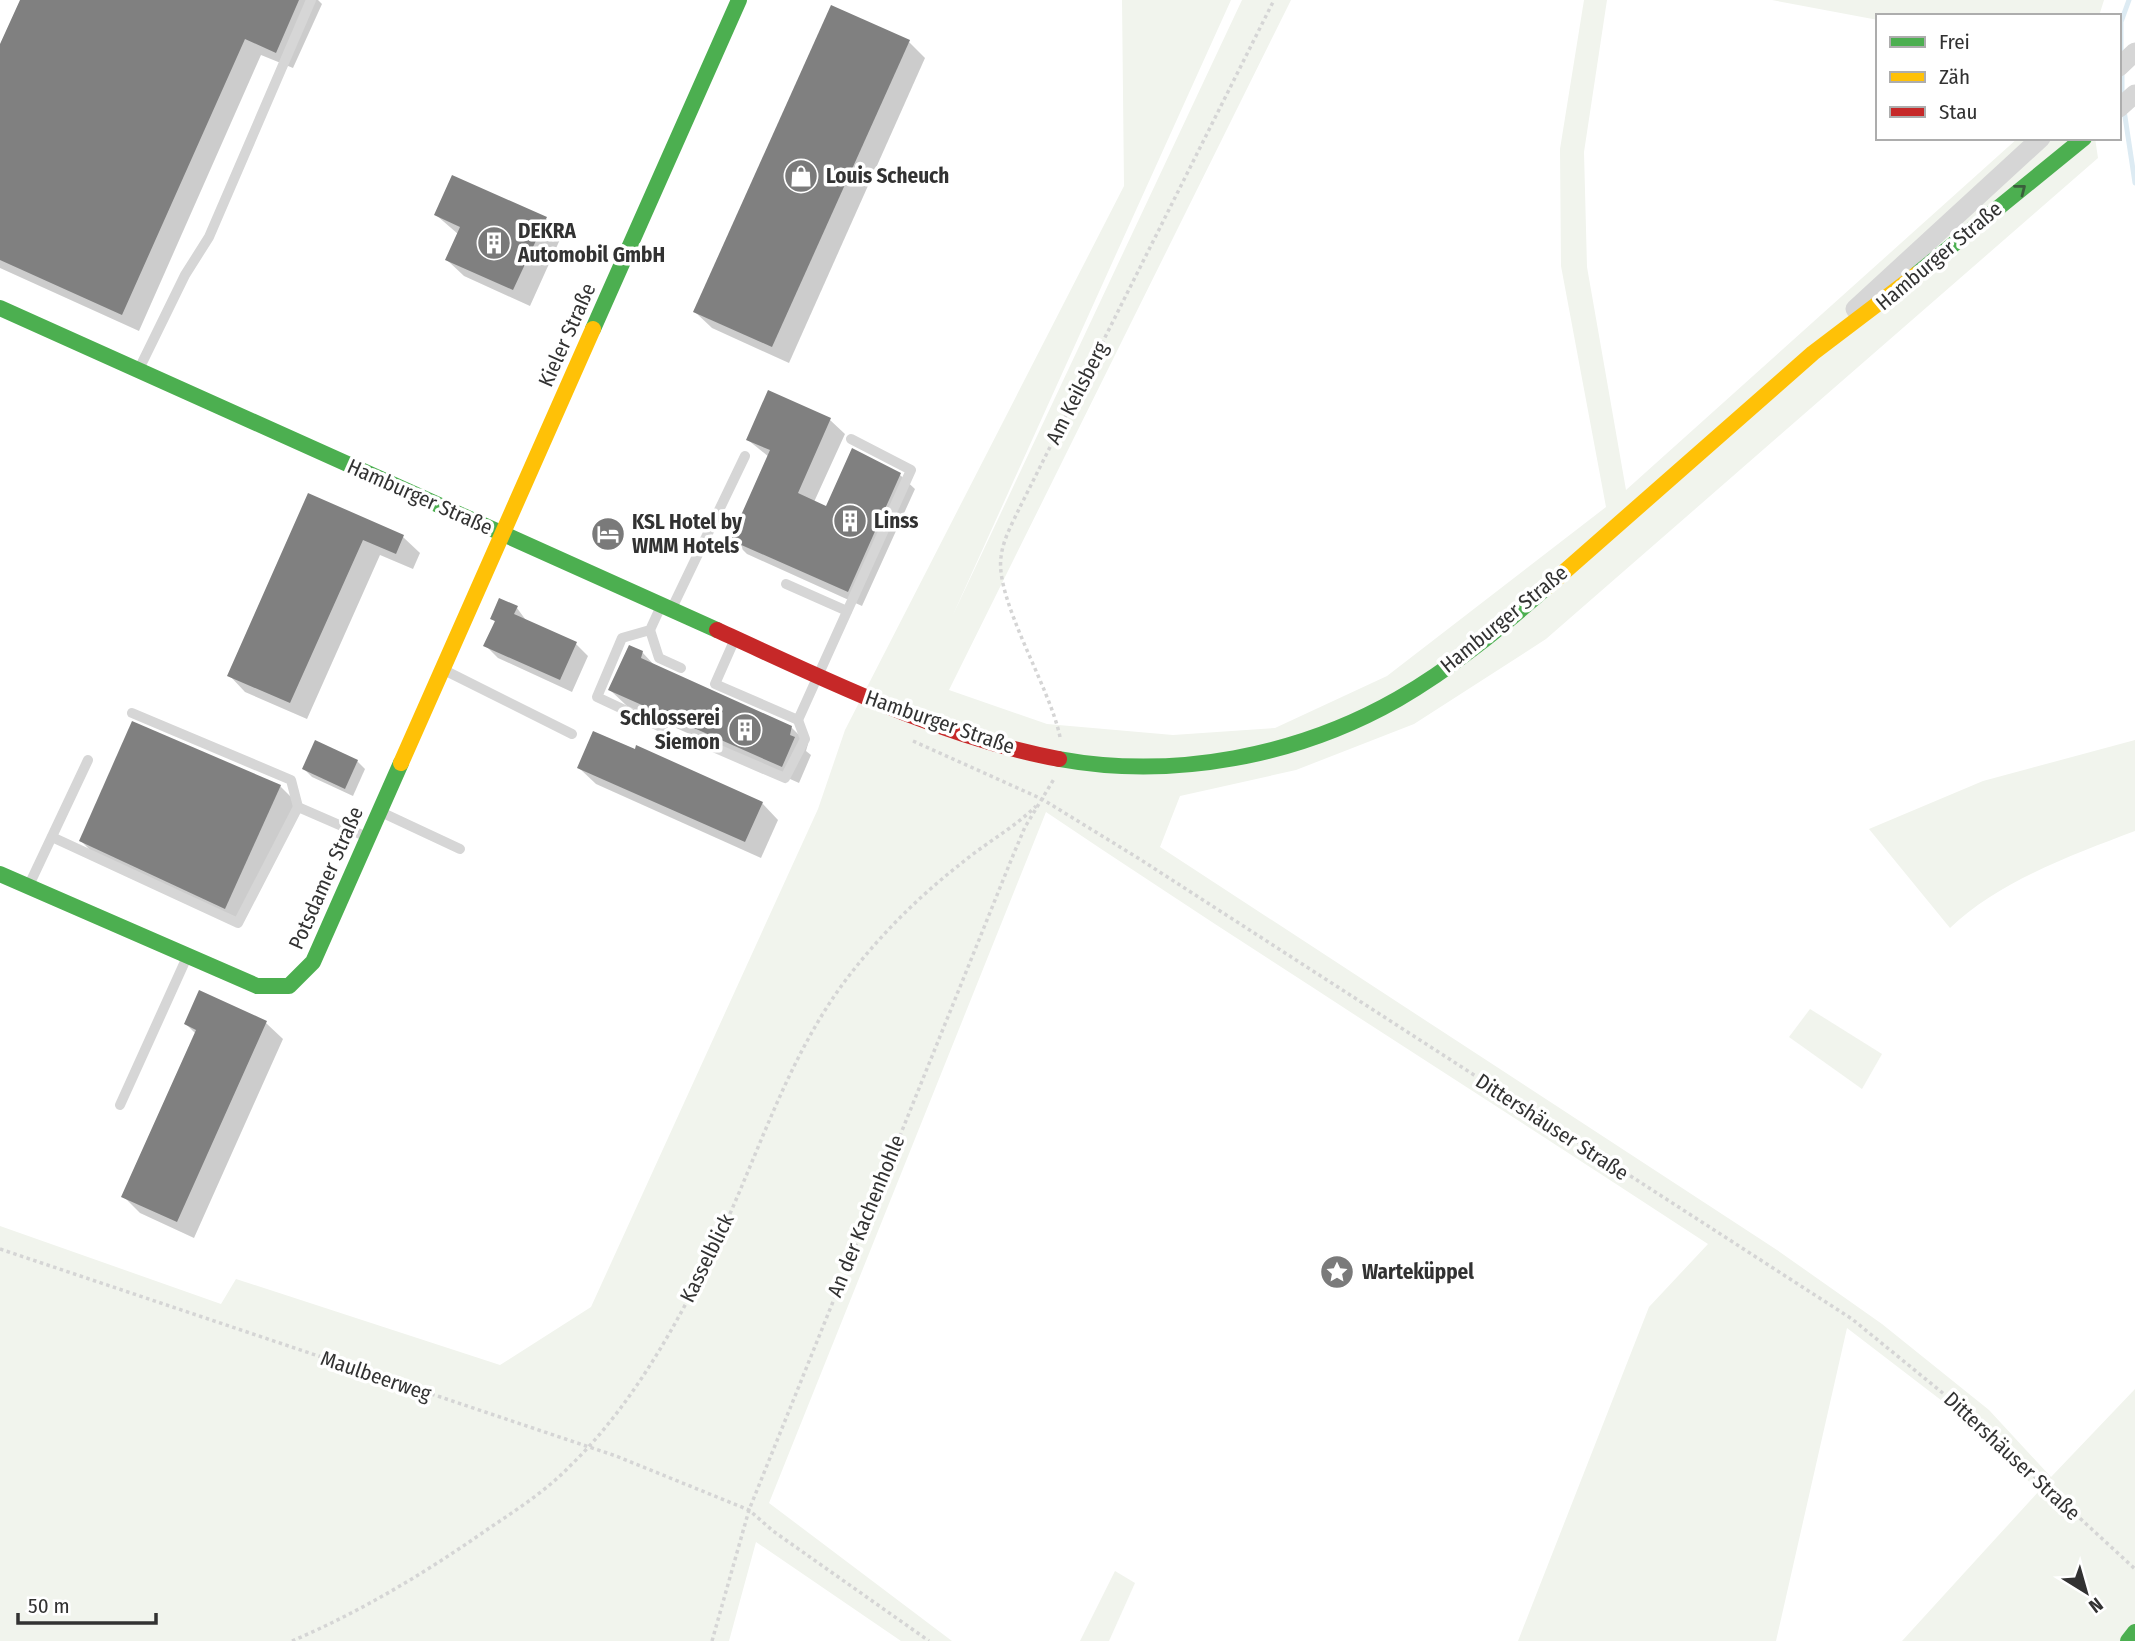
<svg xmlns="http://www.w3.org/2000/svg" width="2135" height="1641" font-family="'Fira Sans Condensed',sans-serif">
	<rect width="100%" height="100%" fill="#fff"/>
	<g fill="#f1f4ed">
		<path d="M1122,0h109l-279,617 290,-617h49l-342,690 98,34 126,11 102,-7 112,-52 219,-169 -45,-241 -1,-117 24,-149h23l-23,152 3,115 39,223 392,-352h77l3,20 -552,481 -132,85 -118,46 -116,26 -20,51 617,403 105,74 107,86 62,67 84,-88v252h-233l137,-150 -89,-84 -103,-79 -71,313h-258l131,-334 59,-63c-221,-145 -443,-285 -662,-432l-277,691 183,138h-51l-145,-99 -27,99h-729v-415l221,78 15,-25 264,86 91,-58 227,-498 27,-79 279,-544z"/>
		<polygon points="1772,0 2104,0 2099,16 1878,16 1878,20"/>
		<path d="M2135,740v91c-61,23 -138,51 -185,97l-81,-99 114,-48z"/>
		<polygon points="1810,1009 1882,1054 1862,1089 1789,1037"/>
		<polygon points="1115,1571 1135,1583 1109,1641 1080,1641"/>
	</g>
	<g fill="#0003">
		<polygon points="22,0 318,0 322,4 293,68 261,55 139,331 0,268 0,49"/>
		<polygon points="909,42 925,58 789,363 712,328 695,312"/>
		<polygon points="436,215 546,219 562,235 530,306 464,276 447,260 458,234"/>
		<polygon points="830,420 845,434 814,502 827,508 853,451 900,475 915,489 862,606 747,554 732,539 769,457 748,440"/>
		<polygon points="309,495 403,537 420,553 413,569 380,555 307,719 245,692 229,675"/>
		<polygon points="517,608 528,623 576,644 588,656 572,692 498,658 486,646 496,623 492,618"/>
		<polygon points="642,652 656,667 791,727 808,744 806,751 811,755 799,783 627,706 610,690"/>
		<polygon points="357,761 365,769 353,796 312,777 304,769"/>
		<polygon points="579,768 762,803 778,820 761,858 596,784"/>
		<polygon points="280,786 297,803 242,924 97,857 81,841"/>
		<polygon points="266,1023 283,1039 194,1238 140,1213 123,1196 196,1034 186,1024"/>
	</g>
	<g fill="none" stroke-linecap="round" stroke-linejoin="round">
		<g stroke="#ddebf3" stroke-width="5">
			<polyline points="2121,59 2121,22 2129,0"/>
			<polyline points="2122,72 2122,97"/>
			<polyline points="2124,110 2135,183"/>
		</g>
	</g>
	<g fill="#808080">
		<polygon points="20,0 299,0 276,53 245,39 122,315 0,260 0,44"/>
		<polygon points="831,5 910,40 772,347 693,312"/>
		<polygon points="452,175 547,217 513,290 445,260 460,227 434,215"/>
		<polygon points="768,390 831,418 798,493 826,506 852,448 901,473 848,592 730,540 770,450 746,440"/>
		<polygon points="308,493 404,535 396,554 363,540 290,703 227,676"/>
		<polygon points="499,598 518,606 514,614 577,642 560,680 483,646 495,621 490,619"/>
		<polygon points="629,645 643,651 641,658 792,726 790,735 795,737 782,767 608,690"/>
		<polygon points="132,721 281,785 225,909 79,841"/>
		<polygon points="593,731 635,749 636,745 763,802 745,842 577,768"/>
		<polygon points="315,740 358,760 345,789 302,769"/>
		<polygon points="199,990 267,1021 177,1222 121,1197 196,1030 184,1024"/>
	</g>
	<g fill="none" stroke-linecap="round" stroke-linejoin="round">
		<g stroke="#d5d5d5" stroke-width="3.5" stroke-dasharray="3.5 3.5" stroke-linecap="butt">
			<path d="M1060,737c-10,-50 -65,-137 -59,-180 2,-18 12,-35 19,-50l254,-507"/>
			<polyline points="913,741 1042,799 1138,858 1852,1319 1955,1403 2135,1569"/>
			<polyline points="0,1249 616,1456 749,1510 773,1531 929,1641"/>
			<path d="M292,1641c70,-30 133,-68 196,-112 28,-19 58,-38 82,-63 64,-62 110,-147 148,-226 41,-87 69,-181 127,-259 34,-45 74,-85 118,-119 24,-20 51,-34 73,-56"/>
			<polyline points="712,1641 749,1510 1014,853 1025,827 1054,779"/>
		</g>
		<g stroke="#d6d6d6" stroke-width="10">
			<polyline points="140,367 185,275 209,237 311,0"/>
			<polyline points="786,584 847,611"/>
			<polyline points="661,606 650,630 622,638 597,697 663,728"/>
			<polyline points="673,606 745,456"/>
			<polyline points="650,630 659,658 681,668"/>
			<polyline points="734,641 715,684 798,720 911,470 851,439"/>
			<polyline points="446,671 572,734"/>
			<polyline points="132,713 291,780 298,807 367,837"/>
			<polyline points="713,747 785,778 805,739 798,720"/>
			<polyline points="383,813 460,849"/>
			<polyline points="52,837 238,923 298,807"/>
			<polyline points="30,883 88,760"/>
			<polyline points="120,1105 187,957"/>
		</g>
		<g stroke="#d6d6d6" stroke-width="19">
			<polyline points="2119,67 2135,52"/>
			<polyline points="2119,108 2135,94"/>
			<polyline points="1855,309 2041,138"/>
		</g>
		<g stroke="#4caf50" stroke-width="16">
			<polyline points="1917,274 2084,138"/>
			<polyline points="0,308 717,630"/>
			<polyline points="593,329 739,0"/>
			<path d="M1059,759c115,21 239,-3 339,-60 54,-31 102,-71 149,-112"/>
			<polyline points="0,874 257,986 289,986 313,962 401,763"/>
			<polyline points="2128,1641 2135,1632"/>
		</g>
		<g stroke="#ffc107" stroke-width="16">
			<polyline points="1547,587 1813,353 1917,274"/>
			<polyline points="401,763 593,329"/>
		</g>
		<path stroke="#c62828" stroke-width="16" d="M717,630c110,50 223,107 342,129"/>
	</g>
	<defs><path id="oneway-chevron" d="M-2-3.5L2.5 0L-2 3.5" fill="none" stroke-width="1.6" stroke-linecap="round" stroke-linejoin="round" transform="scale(1.75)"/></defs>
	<use stroke="#3b5e3c" href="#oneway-chevron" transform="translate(2021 189) rotate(-38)"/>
	<defs>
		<g id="shop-disc" transform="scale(1.75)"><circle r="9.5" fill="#7a7a7a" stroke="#fff"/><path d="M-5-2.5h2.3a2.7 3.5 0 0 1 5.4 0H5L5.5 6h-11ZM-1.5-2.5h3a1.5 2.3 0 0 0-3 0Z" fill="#fff"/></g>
		<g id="building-disc" transform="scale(1.75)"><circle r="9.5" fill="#7a7a7a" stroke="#fff"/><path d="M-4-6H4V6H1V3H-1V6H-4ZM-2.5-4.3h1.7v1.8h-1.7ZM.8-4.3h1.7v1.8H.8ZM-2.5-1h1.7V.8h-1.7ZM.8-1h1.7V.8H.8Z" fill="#fff"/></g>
		<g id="hotel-disc" transform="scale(1.75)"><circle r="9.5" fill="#7a7a7a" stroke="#fff"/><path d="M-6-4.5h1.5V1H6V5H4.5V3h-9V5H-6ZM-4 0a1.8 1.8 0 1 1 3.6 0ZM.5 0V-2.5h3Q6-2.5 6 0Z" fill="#fff"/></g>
		<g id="sight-disc" transform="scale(1.75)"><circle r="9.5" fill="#7a7a7a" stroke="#fff"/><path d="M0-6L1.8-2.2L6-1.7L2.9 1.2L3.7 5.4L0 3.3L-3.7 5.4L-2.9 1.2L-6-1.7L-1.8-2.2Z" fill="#fff"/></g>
	</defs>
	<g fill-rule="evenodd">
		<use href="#shop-disc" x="801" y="176"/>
		<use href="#building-disc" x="494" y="243"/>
		<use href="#building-disc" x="850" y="521"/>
		<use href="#hotel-disc" x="608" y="534"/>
		<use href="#building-disc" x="745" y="730"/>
		<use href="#sight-disc" x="1337" y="1272"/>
	</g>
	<g text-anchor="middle" stroke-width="7" stroke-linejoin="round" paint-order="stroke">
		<g font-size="21" font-weight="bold" fill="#323232" stroke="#fff" text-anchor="start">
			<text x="826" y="183">Louis Scheuch</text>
			<text x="518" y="238">DEKRA<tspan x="518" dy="24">Automobil GmbH</tspan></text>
			<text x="874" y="528">Linss</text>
			<text x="632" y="529">KSL Hotel by<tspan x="632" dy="24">WMM Hotels</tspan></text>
			<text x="720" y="725" text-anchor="end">Schlosserei<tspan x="720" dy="24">Siemon</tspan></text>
			<text x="1362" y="1279">Warteküppel</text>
		</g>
		<g font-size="21" fill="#323232" stroke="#fff">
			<text transform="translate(1939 256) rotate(-40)" y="7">Hamburger Straße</text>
			<text transform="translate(567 335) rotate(-66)" y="7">Kieler Straße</text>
			<text transform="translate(1077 393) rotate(-63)" y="7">Am Keilsberg</text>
			<text transform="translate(420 497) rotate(24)" y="7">Hamburger Straße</text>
			<text transform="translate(1504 619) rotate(-39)" y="7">Hamburger Straße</text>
			<text transform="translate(940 722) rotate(19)" y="7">Hamburger Straße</text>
			<text transform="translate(326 878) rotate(-66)" y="7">Potsdamer Straße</text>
			<text transform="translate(1552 1127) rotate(33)" y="7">Dittershäuser Straße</text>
			<text transform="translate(866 1216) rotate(-68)" y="7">An der Kachenhohle</text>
			<text transform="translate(707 1258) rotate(-64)" y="7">Kasselblick</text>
			<text transform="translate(376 1376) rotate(19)" y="7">Maulbeerweg</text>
			<text transform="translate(2012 1456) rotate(43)" y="7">Dittershäuser Straße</text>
		</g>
	</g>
	<rect x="1876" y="14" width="245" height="126" fill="#ffffff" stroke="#adadad" stroke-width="2"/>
	<rect x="1890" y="37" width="35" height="10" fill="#4caf50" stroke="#adadad" stroke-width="2"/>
	<text x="1939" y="49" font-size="21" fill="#323232">Frei</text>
	<rect x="1890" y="72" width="35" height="10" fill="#ffc107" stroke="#adadad" stroke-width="2"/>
	<text x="1939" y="84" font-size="21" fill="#323232">Zäh</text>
	<rect x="1890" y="107" width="35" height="10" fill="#c62828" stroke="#adadad" stroke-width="2"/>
	<text x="1939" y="119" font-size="21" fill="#323232">Stau</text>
	<g transform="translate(2086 1592) rotate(143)" stroke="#ffffff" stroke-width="5" paint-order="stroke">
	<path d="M0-5L12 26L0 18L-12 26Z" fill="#323232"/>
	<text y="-10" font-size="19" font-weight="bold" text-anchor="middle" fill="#323232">N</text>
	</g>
	<path d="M18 1613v10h138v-10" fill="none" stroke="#323232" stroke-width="3.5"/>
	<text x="28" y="1613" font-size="21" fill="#323232" stroke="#ffffff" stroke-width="5" paint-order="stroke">50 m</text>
</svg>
